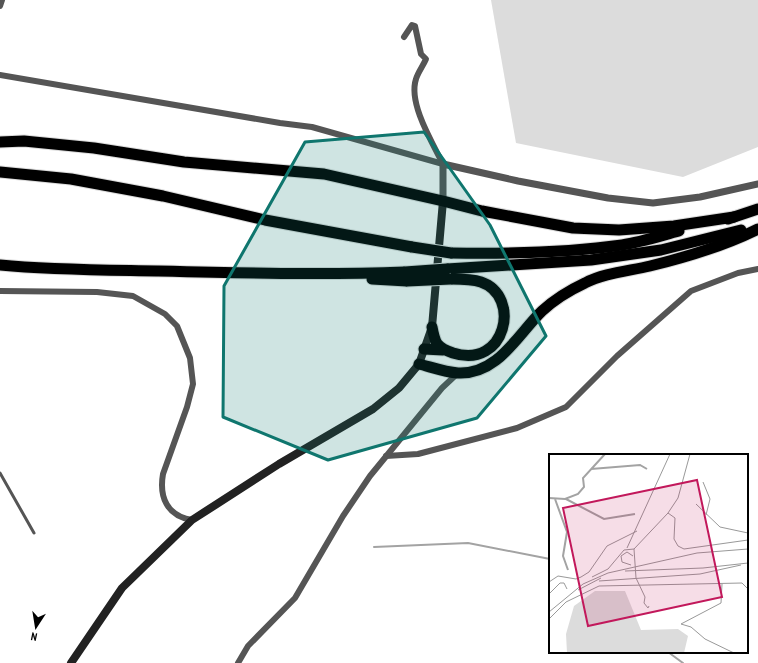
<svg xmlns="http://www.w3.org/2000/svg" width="758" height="663" font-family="'PT Sans Narrow',sans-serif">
	<rect width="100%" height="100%" fill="#fff"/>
	<polygon fill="#dcdcdc" points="491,0 758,0 758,147 683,177 516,143"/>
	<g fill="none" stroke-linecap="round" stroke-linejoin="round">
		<g stroke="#a3a3a3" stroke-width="2">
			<polyline points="374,547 468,543 550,559"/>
			<polyline points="668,652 683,663"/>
		</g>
		<g stroke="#dbdbdb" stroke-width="13">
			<g id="motorway">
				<polyline points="0,142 24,141 94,148 184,162 324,174 443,201 482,211 573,228 619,230 674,226 734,217"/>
				<polyline points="0,172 71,179 163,196 265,220 412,247"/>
				<polyline points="728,219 758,209"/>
				<path d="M451,253c57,1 114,0 171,-8 19,-3 38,-9 57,-14"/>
				<path d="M0,265c52,5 105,5 157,6 83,2 165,4 248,1"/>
				<polyline points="447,269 591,260 661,250 741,230"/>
				<polyline points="372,279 407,281"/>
				<path d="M432,327c3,16 4,20 21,26 53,17 69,-57 28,-71 -9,-3 -20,-3 -30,-3"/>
				<polyline points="424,349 443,350"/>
				<path d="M419,364c12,3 26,8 39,9 40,2 60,-39 84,-62 13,-12 28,-21 43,-28 19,-10 44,-12 65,-17 37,-9 74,-20 108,-37"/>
			</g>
		</g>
		<polyline stroke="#555" stroke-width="3" points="0,473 34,533"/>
		<g stroke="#555" stroke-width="6">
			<polyline points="0,6 2,0"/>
			<path d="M404,37l8,-12 3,1 6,28 5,5c-3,7 -8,13 -10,20 -8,24 16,63 27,85"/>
			<polyline points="0,75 280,123 312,127 443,164"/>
			<path d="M0,291l97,1 36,4 32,18 12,12 13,32 3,26 -6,23 -24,67c-4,23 4,42 29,46"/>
			<polyline points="386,456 418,454 517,428 566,407 617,356 691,291 738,273 758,269"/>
			<polyline points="238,663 248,646 295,598 343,516 370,476 442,388 458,373"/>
		</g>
		<polyline stroke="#555" stroke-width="7" points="443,201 443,164 518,181 608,198 653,203 700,197 758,184"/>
		<polyline stroke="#222" stroke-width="8" points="71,663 122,588 192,520 279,464 373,409 399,388 419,364 432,327 443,201"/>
		<use href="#motorway" stroke="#000" stroke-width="11"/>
		<g stroke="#dbdbdb" stroke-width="13" stroke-linecap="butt">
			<g id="motorway-bridge">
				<polyline points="412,247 451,253"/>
				<polyline points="405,272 447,269"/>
				<polyline points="407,281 451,279"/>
			</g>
		</g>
		<use href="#motorway-bridge" stroke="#000" stroke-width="11"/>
	</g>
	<path fill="#0f766e" fill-opacity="0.2" stroke="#0f766e" stroke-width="3" stroke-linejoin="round" d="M424,132l66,93 56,111 -69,82 -149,42 -105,-43 1,-131 81,-144z"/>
	<g transform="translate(549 454)">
		<rect width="199" height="199" fill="#fff"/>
		<path d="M46,137h30l16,39 37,-1 10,7 -4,17h-117l-1,-19 8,-28z" fill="#dcdcdc"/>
		<path fill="none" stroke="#a3a3a3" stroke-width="2" d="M42,15l49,-4 7,4M0,44l16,1 13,-5 6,-7 -1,-9 22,-24M6,45l12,33 -4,24 5,14M17,45l38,20 31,-5"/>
		<path fill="none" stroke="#999" stroke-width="1" d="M154,28l7,17 -4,16M147,50l24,23 28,6M119,59l7,5 -1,21 4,7 6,3 64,-9M78,94l43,-94M82,111l-9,-3 -1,-6 6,-4 6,4M76,117l78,-3 45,-5M43,123l16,-8 16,-19 10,-1M87,124l9,19 -1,6 4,5 1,-2M87,124l-2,-29 34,-36 10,-15 12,-44M50,127l101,-7 41,-9M0,128l9,-6 18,3 5,-2 8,-5 18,-26 30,-15M173,130l-1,19 -40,21 10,3 14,12 29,14M29,136l23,-12M0,140l11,-11h4l3,6M0,158l34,-28 25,-11 89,-20 51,-4M0,165l17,-17 33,-16 143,-3 6,6"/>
		<path fill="#c2185b" fill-opacity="0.15" stroke="#c2185b" stroke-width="2" d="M148,26l25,117 -134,29 -25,-118z"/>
		<rect width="199" height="199" fill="none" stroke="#000" stroke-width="2"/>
	</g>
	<g transform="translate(36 627) rotate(192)" stroke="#ffffff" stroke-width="3" paint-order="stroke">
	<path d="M0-3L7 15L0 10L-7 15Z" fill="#000000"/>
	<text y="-6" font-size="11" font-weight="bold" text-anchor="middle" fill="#000000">N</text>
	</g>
</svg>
